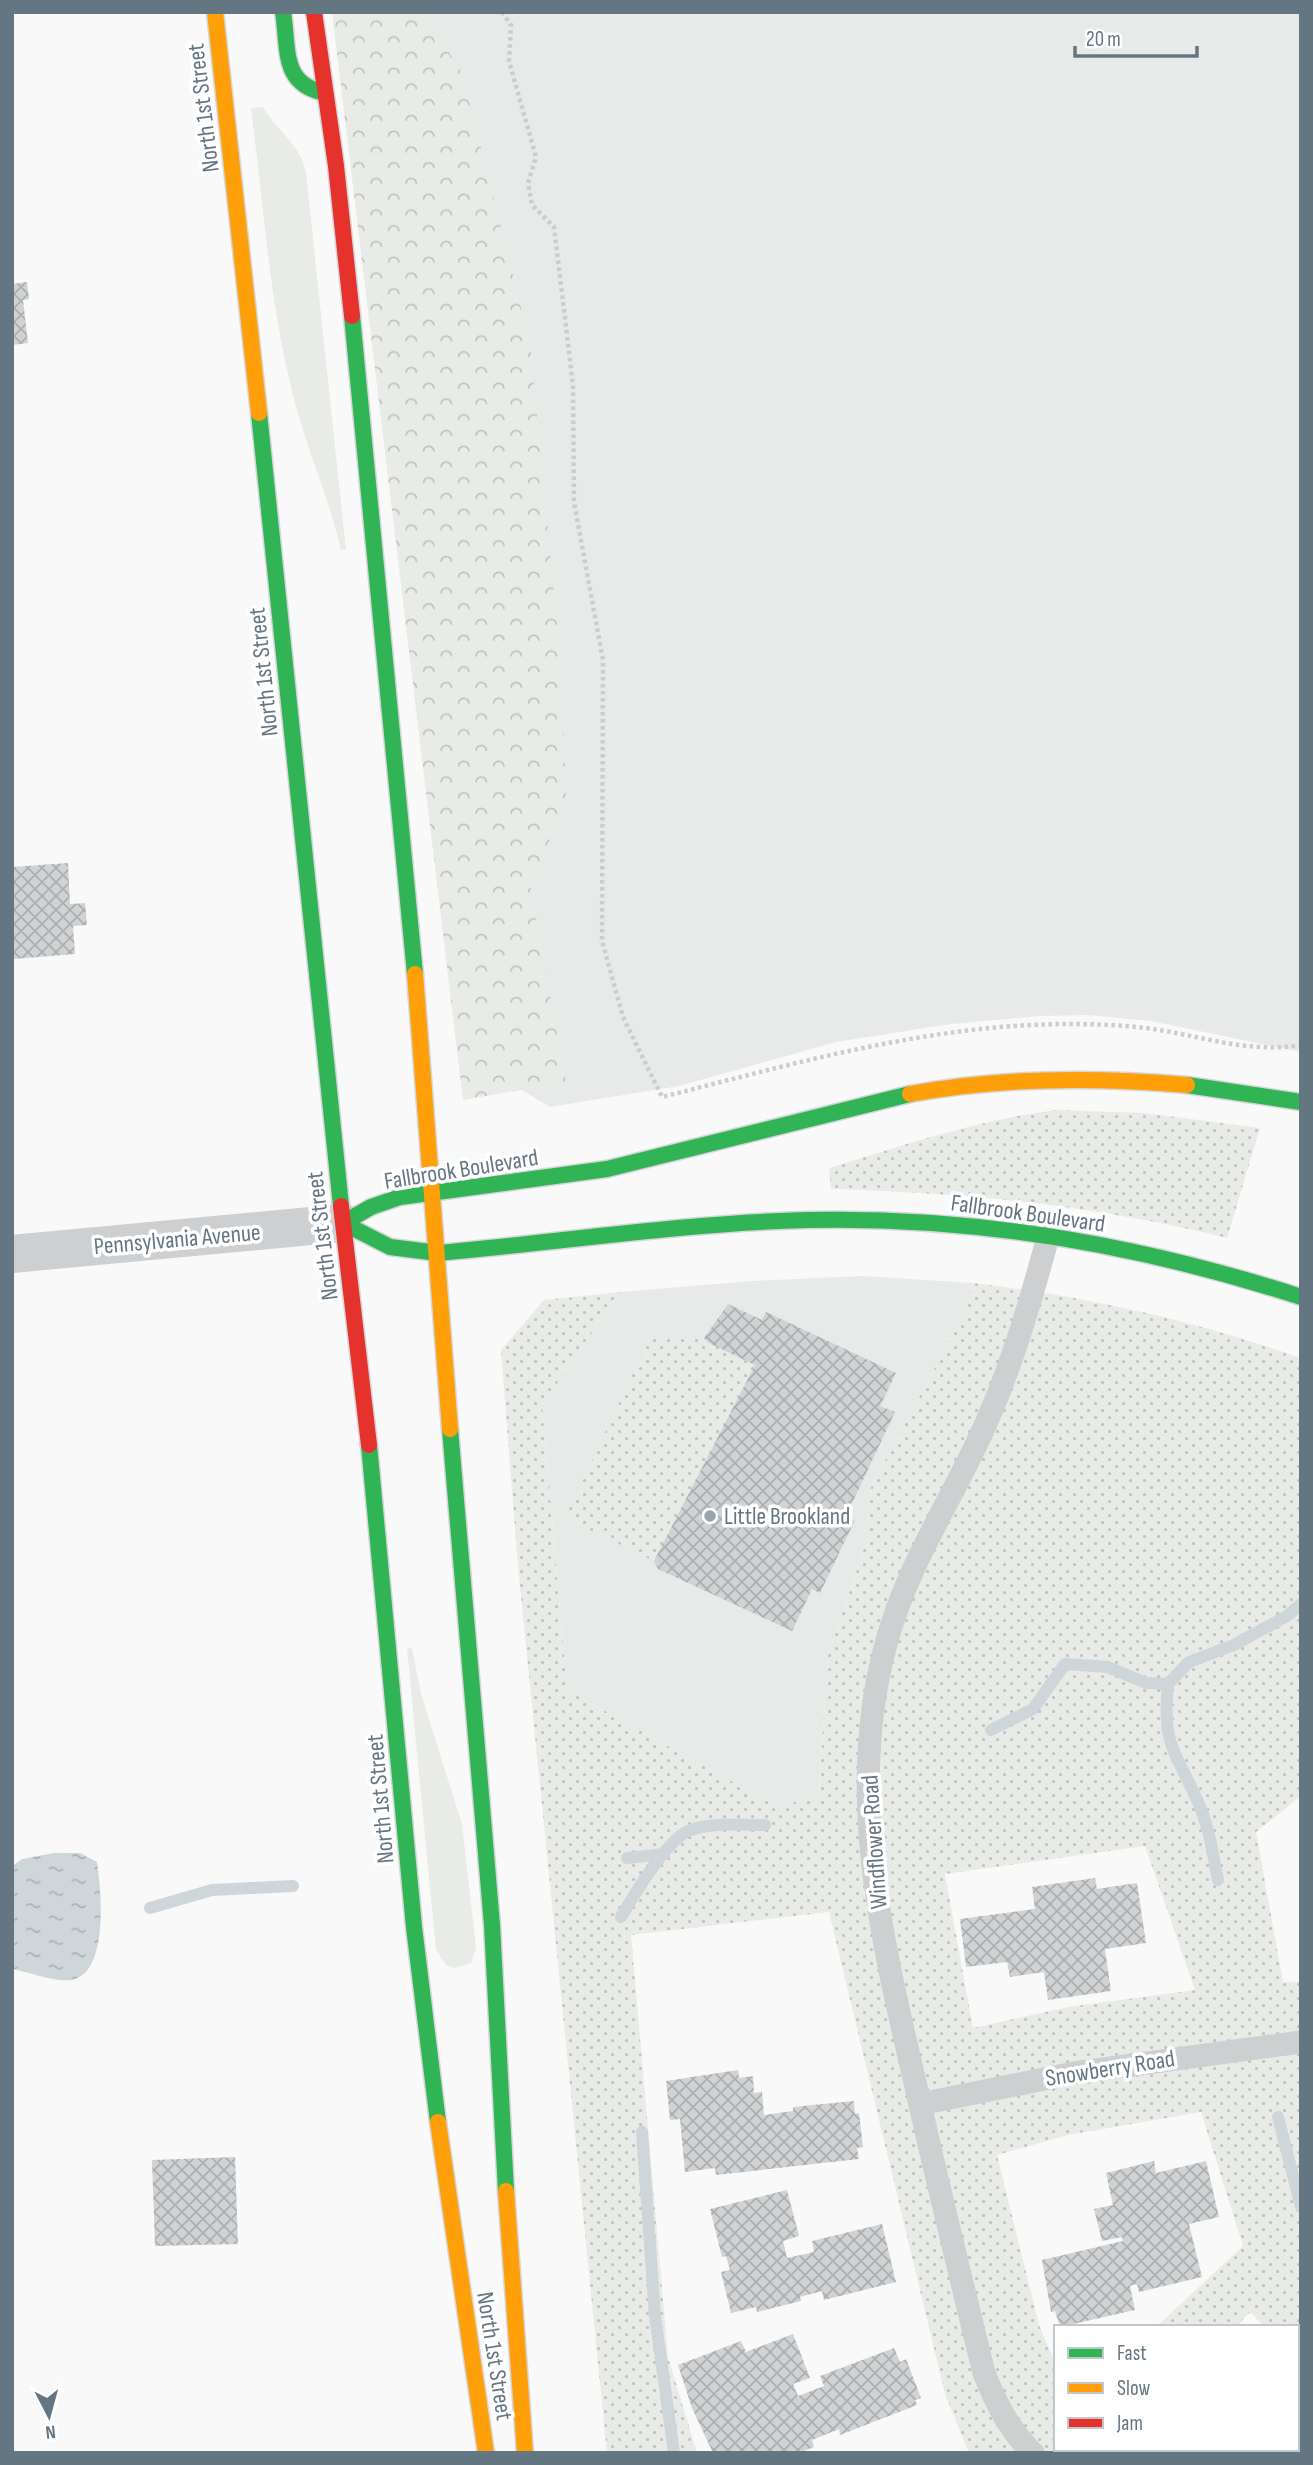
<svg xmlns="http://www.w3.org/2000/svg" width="1313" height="2465" font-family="'Sofia Sans Condensed',sans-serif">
	<defs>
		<pattern id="forest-crowns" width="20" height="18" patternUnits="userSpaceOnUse" patternTransform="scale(1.75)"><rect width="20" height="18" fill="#e8ebe6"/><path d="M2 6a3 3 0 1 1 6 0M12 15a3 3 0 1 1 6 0" fill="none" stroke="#c0c3c0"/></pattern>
		<pattern id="park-dots" width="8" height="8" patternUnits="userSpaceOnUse" patternTransform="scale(1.75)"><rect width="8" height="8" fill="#e8ebe6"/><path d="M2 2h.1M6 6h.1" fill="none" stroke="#c0c3c0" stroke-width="1.8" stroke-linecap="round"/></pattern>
		<pattern id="water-ripples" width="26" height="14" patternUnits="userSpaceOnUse" patternTransform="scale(1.75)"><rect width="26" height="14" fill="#ced6d9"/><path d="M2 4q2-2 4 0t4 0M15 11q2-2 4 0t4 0" fill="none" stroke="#abb2b5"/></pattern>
		<pattern id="building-cross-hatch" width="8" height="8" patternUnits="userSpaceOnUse" patternTransform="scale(1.75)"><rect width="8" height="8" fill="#d0d2d3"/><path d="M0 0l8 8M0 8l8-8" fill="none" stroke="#acafb1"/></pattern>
	</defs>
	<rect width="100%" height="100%" fill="#f9f9f9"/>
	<g fill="#e8e9e9">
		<polygon points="368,12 1301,12 1301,1052 1151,1021 1087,1015 1040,1016 951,1024 836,1042 679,1086 550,1107 467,1057"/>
		<polygon points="863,1276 973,1283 965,1312 871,1487 865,1545 828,1656 818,1799 774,1805 567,1690 542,1405 620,1292 752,1281"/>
	</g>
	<g fill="#e8ebe6">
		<path d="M263,107c14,24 38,38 43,66l40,377h-5c-13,-56 -37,-107 -50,-163 -22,-90 -28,-186 -40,-279z"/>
		<polygon points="407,1648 412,1648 421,1694 462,1824 476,1948 471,1963 454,1968 446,1965 436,1950"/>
	</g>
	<polygon fill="url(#forest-crowns)" points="332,12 424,12 463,75 530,344 561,666 566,803 530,885 566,1082 463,1100"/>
	<g fill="url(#park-dots)" fill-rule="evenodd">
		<path d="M1056,1110l88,3 116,15 -33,110c-133,-33 -260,-45 -396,-49l-2,-21c76,-23 148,-48 227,-58z"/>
		<path d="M973,1283c112,13 222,38 328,75v438l-45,36 27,150h18v380l-4,-3v-32h-32l-15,-15 -14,15h-80l87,-81 -42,-134 -133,23 -71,20 42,170 17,40v84h117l4,4h-208l-24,-59 -116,-482 -198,23 37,422 29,96h-90l-89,-887 -17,-216 43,-50 76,-8 -78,113 25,285 207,115 44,-6 10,-143 37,-111 6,-58 94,-175zM1145,1846l50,144 -127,17 -95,21 -28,-154z"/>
		<polygon points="650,1337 704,1338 709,1343 755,1365 654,1561 565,1518"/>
	</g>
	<path fill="url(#water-ripples)" d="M54,1853h26l17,9c4,27 13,112 -26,118 -17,2 -42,-8 -59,-11v-103l10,-7z"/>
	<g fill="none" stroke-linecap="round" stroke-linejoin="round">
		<g stroke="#ced6d9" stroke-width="12">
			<path d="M1168,1684c-6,62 7,66 30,118 11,24 15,53 20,78"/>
			<polyline points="991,1730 1033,1709 1065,1664 1108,1667 1146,1683 1168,1684 1189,1662 1234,1645 1287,1616 1301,1604"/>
			<polyline points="627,1858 664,1854"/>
			<polyline points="150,1908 212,1890 293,1886"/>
			<path d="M621,1917c13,-22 45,-76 67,-86 22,-9 53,-6 77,-6"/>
			<polyline points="1278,2117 1301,2207"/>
			<polyline points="642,2132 655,2316 674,2453"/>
		</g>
	</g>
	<g fill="url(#building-cross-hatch)">
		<polygon points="27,282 29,299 23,300 28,343 12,345 12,284"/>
		<polygon points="68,863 70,904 85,903 87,925 73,926 75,954 14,959 12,867"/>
		<polygon points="728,1304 762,1320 766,1312 896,1373 880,1406 895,1412 846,1516 855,1520 820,1593 812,1589 792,1631 658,1569 654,1561 755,1365 709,1343 704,1338"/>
		<polygon points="1095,1878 1097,1889 1137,1883 1146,1943 1105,1949 1111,1991 1048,2000 1044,1972 1010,1977 1007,1962 966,1967 960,1919 1035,1909 1032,1887"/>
		<polygon points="738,2070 739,2078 753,2076 754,2093 762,2092 764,2115 793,2111 793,2107 854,2101 855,2114 859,2113 863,2147 857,2148 859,2159 716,2175 715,2168 685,2172 680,2119 670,2120 666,2081"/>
		<polygon points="235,2157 238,2244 155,2246 152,2160"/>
		<polygon points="1154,2161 1156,2173 1206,2161 1219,2217 1189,2224 1202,2277 1139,2292 1137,2284 1130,2286 1135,2310 1060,2327 1055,2311 1051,2312 1042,2260 1123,2241 1122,2237 1102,2241 1094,2209 1113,2205 1106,2173"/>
		<polygon points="787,2190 799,2236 783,2241 787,2258 814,2252 812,2241 882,2224 896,2282 824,2300 822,2291 800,2297 801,2301 757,2312 756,2307 731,2313 721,2272 730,2270 726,2256 722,2257 710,2209"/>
		<polygon points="793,2334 810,2378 793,2384 798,2396 824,2386 820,2376 894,2348 900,2362 906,2359 921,2398 915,2400 917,2405 840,2435 839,2429 812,2440 814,2447 799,2453 713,2453 692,2408 678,2365 741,2341 746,2352"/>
		<polygon points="1297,2415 1301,2419 1301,2453 1205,2453 1201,2449 1297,2449"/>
	</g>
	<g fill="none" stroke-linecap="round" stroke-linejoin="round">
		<g stroke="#d5d6d7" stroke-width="19">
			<g id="fast">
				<path d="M283,12c6,38 -2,72 42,81"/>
				<polyline points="352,316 415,974"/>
				<polyline points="259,413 341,1206"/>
				<polyline points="1187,1085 1301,1102"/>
				<polyline points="343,1223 371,1207 400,1197 607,1169 910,1094"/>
				<path d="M343,1223l47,24 48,6c123,-11 246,-30 369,-33 168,-4 334,25 494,77"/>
				<polyline points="450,1429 492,1925 506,2191"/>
				<polyline points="369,1445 414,1927 438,2122"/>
			</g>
		</g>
		<g stroke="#d5d6d7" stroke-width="19">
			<g id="slow">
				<polyline points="215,12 259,413"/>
				<polyline points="415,974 450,1429"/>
				<path d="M910,1094c91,-17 184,-17 277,-9"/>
				<polyline points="438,2122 486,2453"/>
				<polyline points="506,2191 525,2453"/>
			</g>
		</g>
		<g stroke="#d5d6d7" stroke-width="19">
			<g id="jam">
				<polyline points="314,12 336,166 352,316"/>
				<polyline points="341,1206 369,1445"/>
			</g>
		</g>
		<path stroke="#cbcccd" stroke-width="4.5" stroke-dasharray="3.5 3.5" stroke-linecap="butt" d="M502,12l9,13 -2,36 27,96 -8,26 4,22 22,22 19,158 1,117 29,158 -1,281 21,76 39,80c131,-33 265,-72 402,-73 33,0 68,1 101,7 46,8 88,22 136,14"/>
		<g stroke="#cecfd0" stroke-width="23">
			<polyline points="920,2104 1074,2073 1301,2042"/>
			<path d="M1033,2453c-24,-23 -37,-50 -49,-80 -24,-98 -48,-196 -70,-295 -33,-142 -68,-288 -28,-434 19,-72 58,-132 90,-199 32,-66 53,-138 72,-208"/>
		</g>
		<polyline stroke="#cecfd0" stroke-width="38" points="12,1254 343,1223"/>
		<use href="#fast" stroke="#30b455" stroke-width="16"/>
		<use href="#slow" stroke="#ff9f0a" stroke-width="16"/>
		<use href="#jam" stroke="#e5322d" stroke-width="16"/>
	</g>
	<circle fill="#99a4ac" stroke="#fff" stroke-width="2.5" cx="710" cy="1516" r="7"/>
	<g text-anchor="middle" stroke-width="7" stroke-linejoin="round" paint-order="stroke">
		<g font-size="24" fill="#657683" stroke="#fff">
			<text transform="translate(203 108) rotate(-97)" y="8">North 1st Street</text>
			<text transform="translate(263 672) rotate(-96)" y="8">North 1st Street</text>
			<text transform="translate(461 1169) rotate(-9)" y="8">Fallbrook Boulevard</text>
			<text transform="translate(1028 1213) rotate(8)" y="8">Fallbrook Boulevard</text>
			<text transform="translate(322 1236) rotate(-97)" y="8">North 1st Street</text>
			<text transform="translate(177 1239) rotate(-5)" y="8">Pennsylvania Avenue</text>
			<text transform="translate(380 1799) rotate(-95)" y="8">North 1st Street</text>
			<text transform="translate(874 1842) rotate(-94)" y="8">Windflower Road</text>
			<text transform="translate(1110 2068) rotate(-9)" y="8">Snowberry Road</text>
			<text transform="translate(495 2356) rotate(81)" y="8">North 1st Street</text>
		</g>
		<g font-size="24" fill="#657683" stroke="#fff" text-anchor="start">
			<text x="724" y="1524">Little Brookland</text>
		</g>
	</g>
	<rect width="1313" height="2465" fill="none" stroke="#657683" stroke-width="28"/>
	<rect x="1054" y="2325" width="245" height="126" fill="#ffffff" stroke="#c1c8cd" stroke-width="2"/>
	<rect x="1068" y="2348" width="35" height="10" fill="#30b455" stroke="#c1c8cd" stroke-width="2"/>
	<text x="1117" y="2360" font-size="21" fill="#657683">Fast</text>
	<rect x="1068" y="2383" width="35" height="10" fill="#ff9f0a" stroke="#c1c8cd" stroke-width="2"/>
	<text x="1117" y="2395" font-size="21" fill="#657683">Slow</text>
	<rect x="1068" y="2418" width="35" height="10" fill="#e5322d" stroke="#c1c8cd" stroke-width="2"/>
	<text x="1117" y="2430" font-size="21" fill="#657683">Jam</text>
	<g transform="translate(49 2416) rotate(174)" stroke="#ffffff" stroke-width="5" paint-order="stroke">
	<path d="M0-5L12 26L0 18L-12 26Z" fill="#657683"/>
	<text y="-10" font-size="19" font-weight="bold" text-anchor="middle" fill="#657683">N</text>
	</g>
	<path d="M1075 46v10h122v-10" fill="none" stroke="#657683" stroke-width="3.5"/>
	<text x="1086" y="46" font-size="21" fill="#657683" stroke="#ffffff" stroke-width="5" paint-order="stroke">20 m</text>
</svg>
